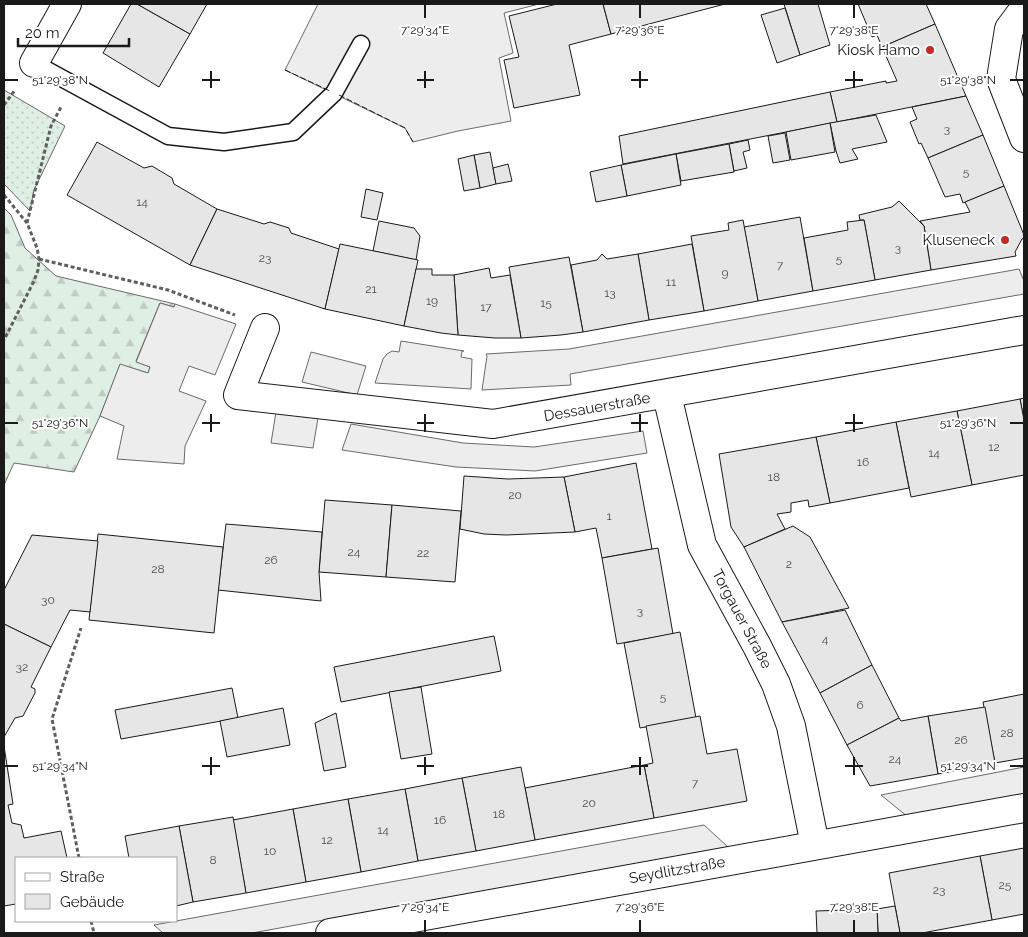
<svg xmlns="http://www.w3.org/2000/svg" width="1028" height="937" font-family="Raleway,sans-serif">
	<defs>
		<pattern id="grass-dots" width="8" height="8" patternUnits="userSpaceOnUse" patternTransform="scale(1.25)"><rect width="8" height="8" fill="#e0efe3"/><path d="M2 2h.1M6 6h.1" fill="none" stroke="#c0ccc2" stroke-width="1.8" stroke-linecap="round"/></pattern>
		<pattern id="forest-firs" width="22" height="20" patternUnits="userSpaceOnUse" patternTransform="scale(1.25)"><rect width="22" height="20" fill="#e0efe3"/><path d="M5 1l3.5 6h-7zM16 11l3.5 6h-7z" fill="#c0ccc2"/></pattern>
	</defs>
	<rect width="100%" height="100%" fill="#fff"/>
	<polygon fill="url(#grass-dots)" stroke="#6a6a6a" points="4,90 65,126 34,190 30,211 4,184"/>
	<polygon fill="url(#forest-firs)" stroke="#6a6a6a" points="4,208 11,215 25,248 56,276 175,304 174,307 160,303 136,361 150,367 148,373 120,365 100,416 74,472 14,463 4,485"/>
	<g fill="#ededed" stroke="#6a6a6a">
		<polygon points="318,4 539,4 504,13 513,53 499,58 511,121 458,131 413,142 405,128 285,70"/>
		<polygon points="1019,269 1024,281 1024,294 570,374 571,385 482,390 487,356 486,354 569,349"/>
		<polygon points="160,303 174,307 175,304 236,324 215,375 189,366 179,391 206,401 185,446 184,464 117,459 124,426 100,416 120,364 148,373 150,367 136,362"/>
		<polygon points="401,341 464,351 462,351 461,357 472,359 471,389 375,383 383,359 387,354 392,351 399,352"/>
		<polygon points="311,352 366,366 357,395 302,382"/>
		<polygon points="276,412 318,418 313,448 271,443"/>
		<polygon points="351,424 463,443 534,447 643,431 647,453 535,471 456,467 342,450"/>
		<polygon points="1024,767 1024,795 908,817 881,795"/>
		<polygon points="704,825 728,847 252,933 163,933 154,925"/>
	</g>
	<g fill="#e6e6e6" stroke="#1a1a1a">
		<polygon points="131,4 137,4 190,34 159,87 103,53"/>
		<polygon points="137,4 207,4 190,34"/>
		<polygon points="557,4 603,4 611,34 569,45 580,95 514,108 504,60 519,57 509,16"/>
		<polygon points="603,4 725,4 611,34"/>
		<polygon points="784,4 818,4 830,45 800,55"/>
		<polygon points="858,4 926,4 935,24 882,47 877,35 872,37"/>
		<polygon points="785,8 800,55 777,63 761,15"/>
		<polygon points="935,24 966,96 837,122 830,92 886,81 886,83 897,81 882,47"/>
		<polygon points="830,92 837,122 623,164 619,136"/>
		<polygon points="966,96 983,135 928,158 921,143 919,144 910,122 917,119 912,107"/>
		<polygon points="876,115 887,142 852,149 858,159 840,163 836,151 830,123"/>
		<polygon points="830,123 835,152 791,160 786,132"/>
		<polygon points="785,133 790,160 773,163 768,136"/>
		<polygon points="983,135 1004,186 963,203 960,194 945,197 928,158"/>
		<polygon points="748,140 750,150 743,152 747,168 734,171 729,144"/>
		<polygon points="97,142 144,168 152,166 172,178 174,184 217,209 190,265 67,195"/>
		<polygon points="729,144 734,172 681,181 676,154"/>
		<polygon points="490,152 496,184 480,188 474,155"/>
		<polygon points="676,154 681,185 627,196 621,165"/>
		<polygon points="474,155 480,188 464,191 458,159"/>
		<polygon points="508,164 512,181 496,184 493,168"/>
		<polygon points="621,165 627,196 596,202 590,172"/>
		<polygon points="1004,186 1024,235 1024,238 1022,239 1015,252 1016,256 931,270 924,226 920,221 970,212 965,202"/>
		<polygon points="366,189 383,193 377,220 361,217"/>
		<polygon points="899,201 924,226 931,270 875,280 864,220 860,220 859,215 892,207"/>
		<polygon points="217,209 264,224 270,222 289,228 291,233 339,249 325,309 190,265"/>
		<polygon points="800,217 813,291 758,301 744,227"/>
		<polygon points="743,220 758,301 704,311 691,236 729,230 728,223"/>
		<polygon points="864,220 875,280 813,291 804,238 848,230 847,222"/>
		<polygon points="379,221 414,228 420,236 416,260 373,251"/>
		<polygon points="340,244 418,260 404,326 325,309"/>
		<polygon points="692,244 704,311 649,320 638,254"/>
		<polygon points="602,254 607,259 638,254 649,320 583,332 571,265 597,260"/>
		<polygon points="569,257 583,332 561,335 521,338 509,267"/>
		<polygon points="489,268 491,278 510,275 521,338 495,338 458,335 454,275"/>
		<polygon points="416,269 432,269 432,275 454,275 458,335 441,333 404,326"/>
		<polygon points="1024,398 1024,420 1020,399"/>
		<polygon points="1020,399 1024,420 1024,475 972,485 957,411"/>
		<polygon points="957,411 972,485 911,497 896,422"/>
		<polygon points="896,422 909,488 830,503 816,437"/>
		<polygon points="816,437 830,503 809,507 808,500 791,503 791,512 777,514 785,529 744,547 731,527 719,454"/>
		<polygon points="636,463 652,549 602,558 596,528 575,532 564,477"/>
		<polygon points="464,476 508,479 564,477 575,532 506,535 484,534 460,529"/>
		<polygon points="325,500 392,505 386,577 319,572"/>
		<polygon points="392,505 461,511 455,582 386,577"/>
		<polygon points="226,524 322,532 319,572 321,601 218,590"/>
		<polygon points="793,526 810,537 849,608 782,622 744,547"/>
		<polygon points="98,534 223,547 214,633 89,620"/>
		<polygon points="32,535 98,541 90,612 70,610 51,647 4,624 4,590"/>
		<polygon points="658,548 673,634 617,644 602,558"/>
		<polygon points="845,610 872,665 820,693 782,622"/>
		<polygon points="4,624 51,647 31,687 35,689 35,693 23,716 15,718 4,737"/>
		<polygon points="680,632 696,718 640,728 624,643"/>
		<polygon points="494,636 501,671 341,702 334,667"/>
		<polygon points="872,665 899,718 847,745 820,693"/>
		<polygon points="421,687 432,754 401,759 389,692"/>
		<polygon points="232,688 238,718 121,739 115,710"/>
		<polygon points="1024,694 1024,758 995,763 983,702"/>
		<polygon points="985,707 995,763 938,774 928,716"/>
		<polygon points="283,708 290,745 227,757 220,721"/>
		<polygon points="336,713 346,767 324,771 315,723"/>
		<polygon points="700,716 707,754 737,749 747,801 654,818 644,765 653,763 646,726"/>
		<polygon points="928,716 938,774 870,786 847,745 899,718 901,721"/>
		<polygon points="4,746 13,804 8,805 12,823 21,825 24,838 61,831 67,858 16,858 16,904 4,906"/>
		<polygon points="644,765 654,818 535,840 525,788"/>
		<polygon points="521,767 535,840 476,851 462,778"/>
		<polygon points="462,778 476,851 418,861 405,789"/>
		<polygon points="405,789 418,861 361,872 348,799"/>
		<polygon points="348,799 361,872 306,882 293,809"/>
		<polygon points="293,809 306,882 246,893 233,820"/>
		<polygon points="233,817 246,893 193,902 179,826"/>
		<polygon points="179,826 193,902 176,906 176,858 129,858 125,836"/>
		<polygon points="1024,848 1024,914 992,920 980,856"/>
		<polygon points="980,856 992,920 922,933 900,933 889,873"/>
		<polygon points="895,906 900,933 878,933 877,909"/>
		<polygon points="877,909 878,933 817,933 816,911"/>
	</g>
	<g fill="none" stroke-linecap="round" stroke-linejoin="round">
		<g stroke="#1a1a1a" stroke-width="19">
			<polyline id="lane" points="34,63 168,136 224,142 293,132 334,93 361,44"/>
		</g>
		<g stroke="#1a1a1a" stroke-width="30">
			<g id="street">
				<polyline points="1024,9 1009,29 1001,79 1024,138"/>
				<polyline points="34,63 67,4"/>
				<polyline points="265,328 238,395 493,424 1024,330"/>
				<polyline points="667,395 702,545 757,646 776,684 791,726 815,845"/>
				<polyline points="330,933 1024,808"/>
			</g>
		</g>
		<g stroke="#5f5f5f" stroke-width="3" stroke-dasharray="4 2.5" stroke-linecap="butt">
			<polyline points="4,105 15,90"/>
			<polyline points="4,195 27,223 37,248 39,259 38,270 34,281 4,340"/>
			<polyline points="27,223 51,126 61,107"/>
			<polyline points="39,259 168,290 235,315"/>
			<polyline points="79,858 52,719 81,628"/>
			<polyline points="91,921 94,933"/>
		</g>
		<use href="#lane" stroke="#fff" stroke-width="16"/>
		<use href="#street" stroke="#fff" stroke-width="28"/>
		<g stroke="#1a1a1a" stroke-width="1" stroke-dasharray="6 2.5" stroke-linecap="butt">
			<polyline points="285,70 330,91"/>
			<polyline points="339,95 405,128 413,142"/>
		</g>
	</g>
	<path fill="none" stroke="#1a1a1a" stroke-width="2" d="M425,5v13M640,5v13M854,5v13M211,71v17M425,71v17M640,71v17M854,71v17M5,80h13M202,80h18M417,80h17M631,80h17M845,80h18M1010,80h13M211,414v18M425,414v18M640,414v18M854,414v18M5,423h13M202,423h18M417,423h17M631,423h17M845,423h18M1010,423h13M211,757v18M425,757v18M640,757v18M854,757v18M5,766h13M202,766h18M417,766h17M631,766h17M845,766h18M1010,766h13M425,920v12M640,920v12M854,920v12"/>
	<g fill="#c62828" stroke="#fff" stroke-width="2">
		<circle cx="930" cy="50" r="5"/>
		<circle cx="1005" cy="240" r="5"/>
	</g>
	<g text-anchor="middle" stroke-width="4" stroke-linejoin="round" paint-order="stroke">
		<g font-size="12" fill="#4d4d4d">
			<text x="947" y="133">3</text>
			<text x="966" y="176">5</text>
			<text x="142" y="206">14</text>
			<text x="898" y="252">3</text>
			<text x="265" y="262">23</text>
			<text x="839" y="263">5</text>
			<text x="780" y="269">7</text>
			<text x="725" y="277">9</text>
			<text x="671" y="286">11</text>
			<text x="371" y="293">21</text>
			<text x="610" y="297">13</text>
			<text x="432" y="305">19</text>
			<text x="546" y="307">15</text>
			<text x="486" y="311">17</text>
			<text x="994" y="451">12</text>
			<text x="934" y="457">14</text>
			<text x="863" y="466">16</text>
			<text x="774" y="481">18</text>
			<text x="515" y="499">20</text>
			<text x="609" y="520">1</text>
			<text x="354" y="556">24</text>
			<text x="423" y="557">22</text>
			<text x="271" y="564">26</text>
			<text x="789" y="568">2</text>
			<text x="158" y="573">28</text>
			<text x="48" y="604">30</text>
			<text x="640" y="615">3</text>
			<text x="825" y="643">4</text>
			<text x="22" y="671">32</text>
			<text x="663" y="701">5</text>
			<text x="860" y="709">6</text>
			<text x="1007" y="737">28</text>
			<text x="961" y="744">26</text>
			<text x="895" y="763">24</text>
			<text x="695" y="787">7</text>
			<text x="589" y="807">20</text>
			<text x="499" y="818">18</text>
			<text x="440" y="824">16</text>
			<text x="383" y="834">14</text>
			<text x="327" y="844">12</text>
			<text x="270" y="855">10</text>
			<text x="213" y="864">8</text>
			<text x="1005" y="889">25</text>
			<text x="939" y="894">23</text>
		</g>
		<g font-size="15" fill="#1a1a1a" stroke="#fff" text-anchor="end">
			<text x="920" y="55">Kiosk Hamo</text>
			<text x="995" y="245">Kluseneck</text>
		</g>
		<g font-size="15" fill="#1a1a1a" stroke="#fff">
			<text transform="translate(597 407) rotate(-10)" y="5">Dessauerstraße</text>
			<text transform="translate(742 619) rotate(62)" y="5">Torgauer Straße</text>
			<text transform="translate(677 870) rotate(-10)" y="5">Seydlitzstraße</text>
		</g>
	</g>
	<g font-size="12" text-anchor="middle" fill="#1a1a1a" stroke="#fff" stroke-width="4" stroke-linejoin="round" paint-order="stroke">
		<text x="425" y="34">7°29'34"E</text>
		<text x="640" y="34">7°29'36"E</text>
		<text x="854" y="34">7°29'38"E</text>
		<text x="60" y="84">51°29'38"N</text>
		<text x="968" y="84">51°29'38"N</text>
		<text x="60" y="427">51°29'36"N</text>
		<text x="968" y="427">51°29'36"N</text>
		<text x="60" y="770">51°29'34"N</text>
		<text x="968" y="770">51°29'34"N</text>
		<text x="425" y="911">7°29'34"E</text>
		<text x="640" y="911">7°29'36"E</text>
		<text x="854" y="911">7°29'38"E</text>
	</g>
	<rect width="1028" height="937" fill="none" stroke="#1a1a1a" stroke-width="10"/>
	<rect x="15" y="857" width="162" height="65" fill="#ffffff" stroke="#a3a3a3"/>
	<rect x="25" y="873" width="25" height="8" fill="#ffffff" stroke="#a3a3a3"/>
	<text x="60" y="882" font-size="15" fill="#1a1a1a">Straße</text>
	<rect x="25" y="894" width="25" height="15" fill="#e6e6e6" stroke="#a3a3a3"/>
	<text x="60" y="907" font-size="15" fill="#1a1a1a">Gebäude</text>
	<path d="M18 38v8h111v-8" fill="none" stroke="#1a1a1a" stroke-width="2.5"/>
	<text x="25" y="38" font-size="15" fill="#1a1a1a" stroke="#ffffff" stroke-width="4" paint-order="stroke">20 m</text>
</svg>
